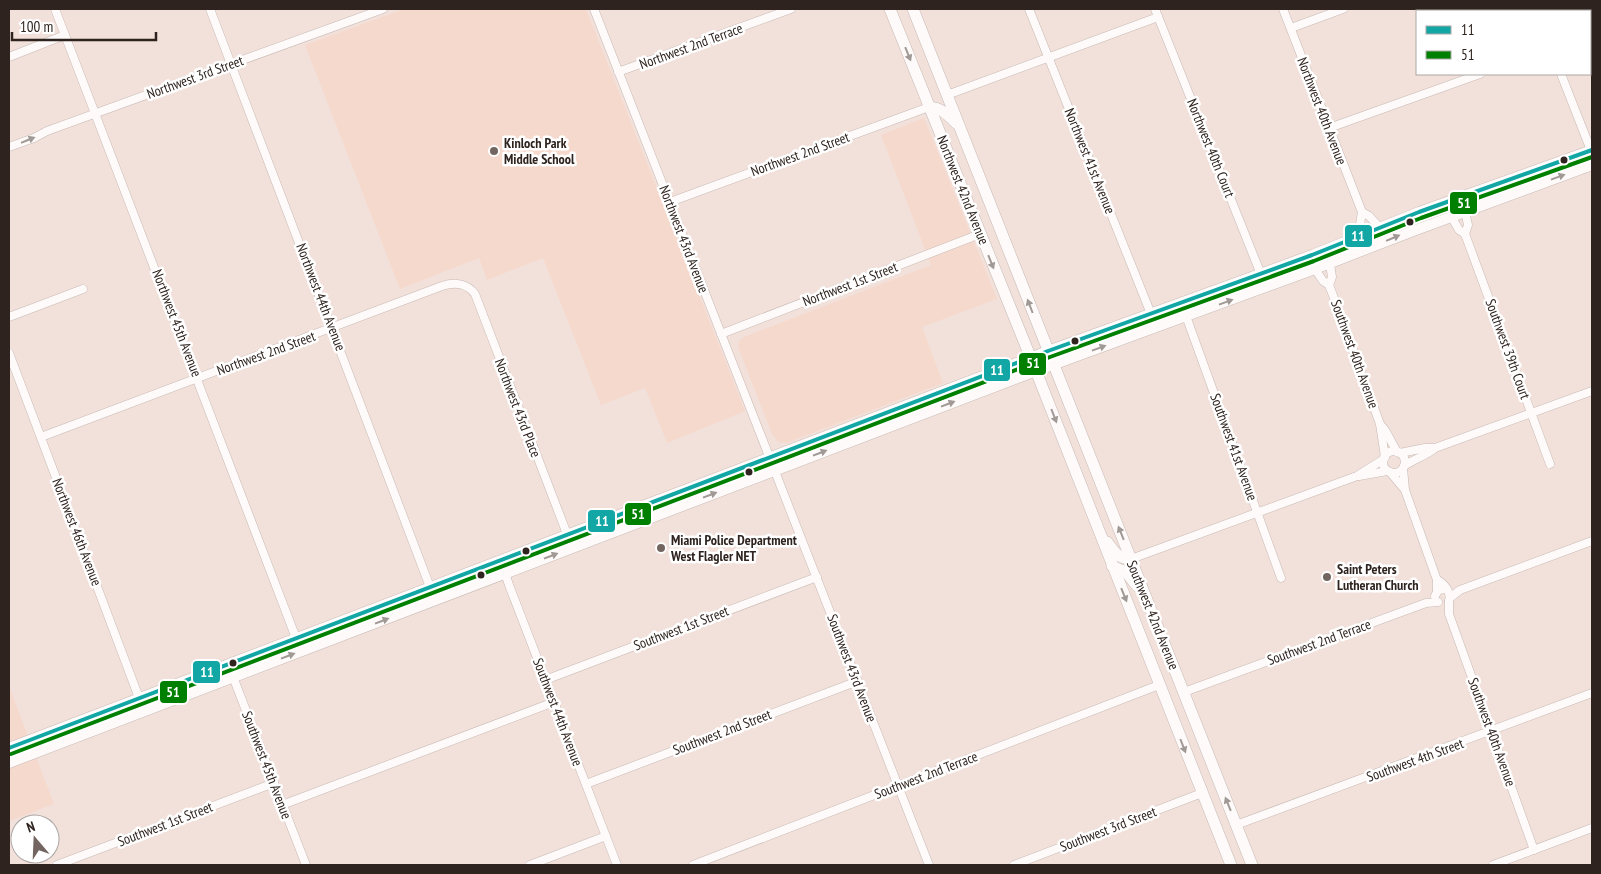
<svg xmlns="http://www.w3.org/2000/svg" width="1601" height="874" font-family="'PT Sans Narrow',sans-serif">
	<rect width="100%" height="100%" fill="#f2e0da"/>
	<g fill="#f6d9cd">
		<polygon points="404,9 586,9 745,411 667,443 645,388 601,405 543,258 487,280 479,258 400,289 305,45"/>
		<polygon points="924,118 997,299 922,327 943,383 786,443 778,442 772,434 738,347 739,341 744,337 931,265 881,135"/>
		<polygon points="9,686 54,804 9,821"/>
	</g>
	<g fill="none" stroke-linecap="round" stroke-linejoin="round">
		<g stroke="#c8bab5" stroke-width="9">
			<g id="street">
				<polyline points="55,9 296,638"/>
				<polyline points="210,9 430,587"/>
				<polyline points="594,9 929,865"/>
				<polyline points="1029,9 1151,314"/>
				<polyline points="1155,9 1266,287"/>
				<polyline points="1283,9 1362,212 1358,237"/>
				<polyline points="1537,9 1538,11"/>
				<polyline points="1291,28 1343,9"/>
				<polyline points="1590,34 1592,33"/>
				<polyline points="9,57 65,35"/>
				<polyline points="618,72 791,9"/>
				<polyline points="1561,74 1592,153"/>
				<polyline points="947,95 1158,17"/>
				<polyline points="1329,128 1480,74"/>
				<polyline points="9,147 34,138 47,131 383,9"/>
				<polyline points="670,202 929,107"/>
				<polyline points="1465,211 1468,225 1465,234"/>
				<polyline points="1362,212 1369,216 1380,228"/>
				<polyline points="1451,216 1459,230 1465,234 1550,464"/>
				<polyline points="1315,269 1323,281 1329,285 1339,311 1380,424 1385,457"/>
				<polyline points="1329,285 1332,277 1330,264"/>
				<polyline points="1186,316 1281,578"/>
				<polyline points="9,317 83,289"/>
				<polyline points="721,334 980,234"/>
				<polyline points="9,353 144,711"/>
				<polyline points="1380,424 1385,430 1397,452"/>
				<path d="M41,437l401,-151c12,-4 25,-3 33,8l92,240"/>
				<circle cx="1394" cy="462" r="11"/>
				<polyline points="1400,453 1425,448 1435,448 1592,391"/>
				<path d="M1404,466c10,-7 22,-10 31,-18"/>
				<polyline points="1403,469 1405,490 1437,580 1437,592"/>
				<polyline points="1390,472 1405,490"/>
				<polyline points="1359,476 1387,471"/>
				<polyline points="507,557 505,573 509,585 617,865"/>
				<polyline points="1131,559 1357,476 1384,459"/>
				<path d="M1437,580c7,3 15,13 12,21"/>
				<polyline points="1435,596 1438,590 1446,589"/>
				<polyline points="1451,597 1460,590 1592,541"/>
				<polyline points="1449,601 1449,614 1534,850"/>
				<polyline points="228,664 306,865"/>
				<polyline points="545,680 817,577"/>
				<polyline points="1184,692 1426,603 1438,602"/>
				<polyline points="586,784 858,681"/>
				<polyline points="282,805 554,702"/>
				<polyline points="1236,825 1592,693"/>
				<polyline points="57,865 274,783"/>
				<polyline points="530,865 606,836"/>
				<polyline points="693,865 1159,685"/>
				<polyline points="1014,865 1202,793"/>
				<polyline points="1493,865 1592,828"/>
			</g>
		</g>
		<g stroke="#c8bab5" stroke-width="11">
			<g id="secondary">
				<polyline points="9,748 1048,351 1312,255 1419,212 1592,150"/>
				<polyline points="9,763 1036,371 1315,269 1413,231 1592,165"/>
			</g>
		</g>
		<g stroke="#c8bab5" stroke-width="12">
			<g id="primary">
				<polyline points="890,9 1036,371 1231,865"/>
				<polyline points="913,9 1252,865"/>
				<path d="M929,107c13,1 19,8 27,16"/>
				<path d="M1107,542c7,9 11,17 24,17"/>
				<polyline points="1112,566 1126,572 1137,586"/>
			</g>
		</g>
		<use href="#street" stroke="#fdfaf9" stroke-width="8"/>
		<use href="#secondary" stroke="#fdfaf9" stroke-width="10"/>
		<use href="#primary" stroke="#fdfaf9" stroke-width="11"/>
		<g stroke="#fff" stroke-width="8">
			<polyline id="bus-1" points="9,748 1048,351 1312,255 1419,212 1592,150"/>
		</g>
		<g stroke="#fff" stroke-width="8">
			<polyline id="bus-2" points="11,754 1050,357 1314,261 1421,218 1592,157"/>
		</g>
		<use href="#bus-1" stroke="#12a7a5" stroke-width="4"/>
		<use href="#bus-2" stroke="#008000" stroke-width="4"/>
	</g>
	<defs><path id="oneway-solid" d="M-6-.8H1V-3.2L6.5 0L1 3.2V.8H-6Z" transform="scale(1.25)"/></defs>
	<g fill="#a09996">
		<use href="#oneway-solid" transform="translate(908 54) rotate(68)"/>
		<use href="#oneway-solid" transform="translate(28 140) rotate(-22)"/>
		<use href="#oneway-solid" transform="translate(1558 177) rotate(-20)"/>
		<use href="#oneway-solid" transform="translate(1393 238) rotate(-23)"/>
		<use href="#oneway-solid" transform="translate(991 262) rotate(68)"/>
		<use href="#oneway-solid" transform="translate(1226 302) rotate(-20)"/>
		<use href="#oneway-solid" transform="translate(1030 306) rotate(-111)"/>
		<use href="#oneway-solid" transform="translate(1099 348) rotate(-20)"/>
		<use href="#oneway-solid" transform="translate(948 404) rotate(-21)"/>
		<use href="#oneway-solid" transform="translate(1054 416) rotate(69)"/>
		<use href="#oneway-solid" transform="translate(820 453) rotate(-21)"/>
		<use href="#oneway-solid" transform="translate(710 495) rotate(-21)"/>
		<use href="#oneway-solid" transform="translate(1121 533) rotate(-112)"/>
		<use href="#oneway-solid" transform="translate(551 556) rotate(-21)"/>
		<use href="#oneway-solid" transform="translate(1124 595) rotate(68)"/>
		<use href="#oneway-solid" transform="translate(382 621) rotate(-21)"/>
		<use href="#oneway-solid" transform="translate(288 656) rotate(-21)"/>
		<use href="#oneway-solid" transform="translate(1183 746) rotate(69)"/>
		<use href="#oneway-solid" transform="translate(1228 804) rotate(-112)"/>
	</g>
	<g fill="#736560" stroke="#fff" stroke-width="2">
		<circle cx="494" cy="151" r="5"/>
		<circle cx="661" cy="548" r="5"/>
		<circle cx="1327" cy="577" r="5"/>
	</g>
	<g fill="#2e231e" stroke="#fff" stroke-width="2">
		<circle cx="1564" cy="160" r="4.5"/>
		<circle cx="1410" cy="222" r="4.5"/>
		<circle cx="1075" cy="341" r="4.5"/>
		<circle cx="749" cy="472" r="4.5"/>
		<circle cx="526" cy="551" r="4.5"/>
		<circle cx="481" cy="575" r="4.5"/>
		<circle cx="233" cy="663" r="4.5"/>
	</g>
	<g text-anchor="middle" stroke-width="5" stroke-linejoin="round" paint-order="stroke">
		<g font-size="14" fill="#2e231e" stroke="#fff">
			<text transform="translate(691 46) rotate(-20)" y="5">Northwest 2nd Terrace</text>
			<text transform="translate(195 77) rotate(-20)" y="5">Northwest 3rd Street</text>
			<text transform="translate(1322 111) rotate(69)" y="5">Northwest 40th Avenue</text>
			<text transform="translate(1211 148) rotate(68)" y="5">Northwest 40th Court</text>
			<text transform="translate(800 154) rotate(-20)" y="5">Northwest 2nd Street</text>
			<text transform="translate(1090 161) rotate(68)" y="5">Northwest 41st Avenue</text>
			<text transform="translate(963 190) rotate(68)" y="5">Northwest 42nd Avenue</text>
			<text transform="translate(684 239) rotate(69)" y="5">Northwest 43rd Avenue</text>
			<text transform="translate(850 284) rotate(-21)" y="5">Northwest 1st Street</text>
			<text transform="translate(321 297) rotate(69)" y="5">Northwest 44th Avenue</text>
			<text transform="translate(177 323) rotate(69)" y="5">Northwest 45th Avenue</text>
			<text transform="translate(1508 349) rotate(70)" y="5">Southwest 39th Court</text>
			<text transform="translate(266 353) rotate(-20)" y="5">Northwest 2nd Street</text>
			<text transform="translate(1355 354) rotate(70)" y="5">Southwest 40th Avenue</text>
			<text transform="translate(518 408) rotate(69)" y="5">Northwest 43rd Place</text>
			<text transform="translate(1234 447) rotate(70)" y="5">Southwest 41st Avenue</text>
			<text transform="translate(77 532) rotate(69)" y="5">Northwest 46th Avenue</text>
			<text transform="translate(1153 615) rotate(68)" y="5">Southwest 42nd Avenue</text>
			<text transform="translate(681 628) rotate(-21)" y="5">Southwest 1st Street</text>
			<text transform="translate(1319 642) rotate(-20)" y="5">Southwest 2nd Terrace</text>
			<text transform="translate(852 668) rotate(69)" y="5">Southwest 43rd Avenue</text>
			<text transform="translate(558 712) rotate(69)" y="5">Southwest 44th Avenue</text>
			<text transform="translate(722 732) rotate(-21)" y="5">Southwest 2nd Street</text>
			<text transform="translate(1492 732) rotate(70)" y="5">Southwest 40th Avenue</text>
			<text transform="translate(1415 760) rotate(-20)" y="5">Southwest 4th Street</text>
			<text transform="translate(267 765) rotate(69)" y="5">Southwest 45th Avenue</text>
			<text transform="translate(926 775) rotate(-21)" y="5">Southwest 2nd Terrace</text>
			<text transform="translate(165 824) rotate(-21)" y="5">Southwest 1st Street</text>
			<text transform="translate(1108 829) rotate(-21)" y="5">Southwest 3rd Street</text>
		</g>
		<g font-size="14" font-weight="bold" fill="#2e231e" stroke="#fff" text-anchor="start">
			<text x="504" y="148">Kinloch Park<tspan x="504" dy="16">Middle School</tspan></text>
			<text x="671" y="545">Miami Police Department<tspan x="671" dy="16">West Flagler NET</tspan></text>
			<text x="1337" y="574">Saint Peters<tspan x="1337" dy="16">Lutheran Church</tspan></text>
		</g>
	</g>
	<g stroke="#fff" stroke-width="2">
		<rect x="1449" y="191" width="29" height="24" rx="5" fill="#008000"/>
		<rect x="1344" y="224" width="29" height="24" rx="5" fill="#12a7a5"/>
		<rect x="1018" y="352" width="29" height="24" rx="5" fill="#008000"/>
		<rect x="983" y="358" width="28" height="24" rx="5" fill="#12a7a5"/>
		<rect x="624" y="502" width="28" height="24" rx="5" fill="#008000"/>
		<rect x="587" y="509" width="29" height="24" rx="5" fill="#12a7a5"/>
		<rect x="192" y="660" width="29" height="24" rx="5" fill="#12a7a5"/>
		<rect x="159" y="680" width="29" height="24" rx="5" fill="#008000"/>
	</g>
	<g font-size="14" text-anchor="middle" font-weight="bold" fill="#fff">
		<text x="1464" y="208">51</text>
		<text x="1358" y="241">11</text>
		<text x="1033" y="368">51</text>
		<text x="997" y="375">11</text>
		<text x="638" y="519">51</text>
		<text x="602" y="526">11</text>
		<text x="207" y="677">11</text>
		<text x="173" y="697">51</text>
	</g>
	<rect width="1601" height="874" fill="none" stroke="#2e231e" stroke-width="20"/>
	<rect x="1416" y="10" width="175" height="65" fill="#ffffff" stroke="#aba7a5"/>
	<rect x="1426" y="26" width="25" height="8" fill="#12a7a5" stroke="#aba7a5"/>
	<text x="1461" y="35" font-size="15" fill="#2e231e">11</text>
	<rect x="1426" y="51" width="25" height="8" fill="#008000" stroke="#aba7a5"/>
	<text x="1461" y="60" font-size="15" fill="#2e231e">51</text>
	<g transform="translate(35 839) rotate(341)"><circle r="24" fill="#ffffff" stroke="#aba7a5"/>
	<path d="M0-4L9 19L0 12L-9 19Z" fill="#736560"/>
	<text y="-8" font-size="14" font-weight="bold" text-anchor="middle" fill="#2e231e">N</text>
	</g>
	<path d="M12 32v8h144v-8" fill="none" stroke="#2e231e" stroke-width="2.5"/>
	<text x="20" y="32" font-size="15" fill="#2e231e" stroke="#ffffff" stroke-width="4" paint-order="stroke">100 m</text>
</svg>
